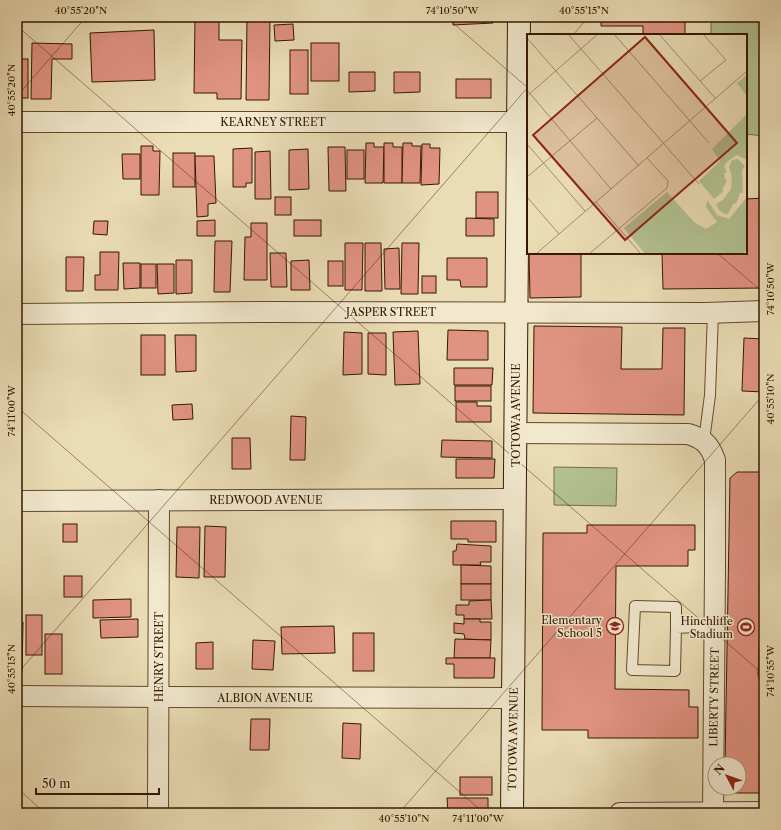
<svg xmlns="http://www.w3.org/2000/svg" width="781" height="830" font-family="'Libre Caslon Text',serif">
	<rect width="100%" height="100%" fill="#eadcb4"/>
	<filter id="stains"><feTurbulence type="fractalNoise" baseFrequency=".005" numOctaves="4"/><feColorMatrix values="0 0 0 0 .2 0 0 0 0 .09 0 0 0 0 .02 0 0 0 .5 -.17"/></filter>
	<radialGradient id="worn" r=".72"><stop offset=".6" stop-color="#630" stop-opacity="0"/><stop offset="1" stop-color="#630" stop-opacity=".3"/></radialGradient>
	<g fill="#b2c190" stroke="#746c49">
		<polygon points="711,17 764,17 764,136 746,134 746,35 711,35"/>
		<polygon points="554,467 617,468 616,506 554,505"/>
	</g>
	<g fill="#e19382" stroke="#351702">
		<polygon points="195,17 219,17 219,40 242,40 241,99 217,99 217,93 194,93"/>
		<polygon points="247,17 270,17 269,100 246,100"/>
		<rect x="275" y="17" width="18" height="4"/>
		<polygon points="453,17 493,17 493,23 453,25"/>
		<polygon points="601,17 685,17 685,35 643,35 643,26 601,26"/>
		<polygon points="293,24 294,40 275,41 274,25"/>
		<polygon points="154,30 155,80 92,82 90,33"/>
		<polygon points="32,43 72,44 72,59 52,59 51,99 31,99"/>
		<rect x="311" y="43" width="28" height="38"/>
		<rect x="290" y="50" width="18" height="44"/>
		<rect x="17" y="59" width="11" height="39"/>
		<polygon points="349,72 375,72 375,91 349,92"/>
		<polygon points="394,72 420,72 420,92 394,93"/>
		<rect x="456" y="79" width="35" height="19"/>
		<polygon points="366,143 374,143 374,147 384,147 383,183 365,183"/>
		<polygon points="384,143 393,143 393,147 402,147 402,183 384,183"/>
		<polygon points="403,143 412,143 412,146 421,146 420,183 402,183"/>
		<polygon points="422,144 430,144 430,148 440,148 439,184 421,185"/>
		<polygon points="141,146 153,146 153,151 160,151 159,195 141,195"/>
		<polygon points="328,147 345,147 346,191 329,191"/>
		<polygon points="252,148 252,183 246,183 246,187 233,187 233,149"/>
		<polygon points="308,149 309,189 289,190 289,150"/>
		<rect x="347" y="150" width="17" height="29"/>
		<polygon points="270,151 271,199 255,199 255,152"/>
		<rect x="173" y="153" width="22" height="34"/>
		<polygon points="122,154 140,154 140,179 123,179"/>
		<polygon points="195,156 214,156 216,203 208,204 208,216 197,217"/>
		<rect x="476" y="192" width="22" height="26"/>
		<rect x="275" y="197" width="16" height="18"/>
		<polygon points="764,198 764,288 663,289 662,253 746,253 746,199"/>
		<polygon points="466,218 494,219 494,236 466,236"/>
		<polygon points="215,220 215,236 197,236 197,221"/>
		<rect x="294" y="220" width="27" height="16"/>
		<polygon points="94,221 108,221 107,235 93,234"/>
		<polygon points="251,223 267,223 267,280 244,280 245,237 251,237"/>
		<polygon points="215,241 232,241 230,292 214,292"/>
		<polygon points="345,243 363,243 362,290 345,290"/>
		<polygon points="365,243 381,243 382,291 365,291"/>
		<polygon points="402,243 419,243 418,294 401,294"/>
		<polygon points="399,248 400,289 385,289 384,249"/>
		<polygon points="100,252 119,252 118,290 95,290 95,275 100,275"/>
		<polygon points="270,253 286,253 287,287 271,287"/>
		<polygon points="529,253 581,253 581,297 530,298"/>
		<polygon points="66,257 84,257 83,291 66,291"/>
		<polygon points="447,258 487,258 487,287 461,287 460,280 447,280"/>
		<polygon points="176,260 192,260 192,293 176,294"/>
		<polygon points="309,260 310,290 291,290 291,261"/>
		<rect x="328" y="261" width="15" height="25"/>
		<polygon points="123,263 140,263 140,288 124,289"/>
		<rect x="141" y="264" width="15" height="24"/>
		<polygon points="157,264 174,264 174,293 158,294"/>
		<rect x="422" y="276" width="14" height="17"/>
		<polygon points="534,326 622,327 621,369 662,369 663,328 685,328 684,415 533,413"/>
		<polygon points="448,330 488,331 488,360 447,360"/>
		<polygon points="418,331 420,384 395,385 393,332"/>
		<polygon points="344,332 362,333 362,374 343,375"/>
		<polygon points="368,333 386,333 386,375 368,374"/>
		<rect x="141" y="335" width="24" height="40"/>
		<polygon points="175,335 196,335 196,371 176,372"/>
		<polygon points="744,338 764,339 764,392 742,391"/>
		<polygon points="454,368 493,368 492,385 454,385"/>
		<rect x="455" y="386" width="36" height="15"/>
		<polygon points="456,402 477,402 477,406 491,406 491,422 456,422"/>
		<polygon points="192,404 193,419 173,420 172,405"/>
		<polygon points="291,416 306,417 305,460 290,460"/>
		<polygon points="232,438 250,438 251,469 232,469"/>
		<polygon points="442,440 492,441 492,458 441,457"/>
		<polygon points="456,459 495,459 494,478 456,478"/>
		<polygon points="737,472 764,472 764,582 762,586 758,675 764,694 764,793 735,793 728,789 739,788 739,764 725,764 730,478"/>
		<polygon points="451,521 496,521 496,542 468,542 468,539 451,539"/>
		<rect x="63" y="524" width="14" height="18"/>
		<polygon points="587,525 695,525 695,550 688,550 688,566 616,566 615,689 689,690 689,707 698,707 698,738 588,738 588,730 542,730 543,533 587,533"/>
		<polygon points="205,526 226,527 225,577 204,577"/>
		<polygon points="177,527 200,527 199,578 176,577"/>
		<polygon points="457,544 491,546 491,562 480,562 481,565 453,565 453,551 456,551"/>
		<polygon points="461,565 491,566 491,584 461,584"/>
		<rect x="64" y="576" width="18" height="21"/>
		<rect x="461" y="584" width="30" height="16"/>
		<polygon points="131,599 131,617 93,618 93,600"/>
		<polygon points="491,600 492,619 464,619 464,615 456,615 456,605 469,605 469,601"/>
		<rect x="26" y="615" width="16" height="40"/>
		<polygon points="138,619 138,637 101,638 100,620"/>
		<polygon points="464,619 480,619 480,622 491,622 491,640 465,639 464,634 454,633 454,623 464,624"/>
		<polygon points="17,622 23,622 22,672 17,672"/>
		<polygon points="334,626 335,653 282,654 281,627"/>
		<rect x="353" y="633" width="21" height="38"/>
		<rect x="45" y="634" width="17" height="40"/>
		<polygon points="455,639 491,640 490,658 454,658"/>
		<polygon points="253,640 275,641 273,670 252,669"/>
		<polygon points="213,642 213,669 196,669 196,643"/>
		<polygon points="446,658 495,658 494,678 454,678 454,664 446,664"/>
		<polygon points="251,719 270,719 269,750 250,750"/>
		<polygon points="343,723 361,724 360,759 342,758"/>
		<rect x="460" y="777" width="32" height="18"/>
		<polygon points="447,798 488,798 488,813 448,813"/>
	</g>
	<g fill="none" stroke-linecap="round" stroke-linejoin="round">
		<g stroke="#62482e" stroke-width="12">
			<g id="lane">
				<polyline points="704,441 710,395 713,313"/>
				<polyline points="676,628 675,671 632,670 635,606 676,607 676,628 715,626"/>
			</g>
		</g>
		<g stroke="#62482e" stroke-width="22">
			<g id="street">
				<polyline points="17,122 528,122"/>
				<polyline points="17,314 266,312 705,313 764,311"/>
				<path d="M516,433l172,1c15,4 22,11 27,26v111l-2,242"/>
				<polyline points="17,501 515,499"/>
				<polyline points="17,696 159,697 513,698"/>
				<polyline points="158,813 159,500"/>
				<polyline points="620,813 764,812"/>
			</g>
		</g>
		<g stroke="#351702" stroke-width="24">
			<polyline id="secondary" points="512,813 519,17"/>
		</g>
		<use href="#lane" stroke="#f1e8ce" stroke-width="10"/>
		<use href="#street" stroke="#f1e8ce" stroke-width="20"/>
		<use href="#secondary" stroke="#f1e8ce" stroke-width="22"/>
	</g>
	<path fill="none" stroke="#351702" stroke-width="1" stroke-opacity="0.45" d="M446,17l82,71M17,26l747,649M573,35l15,-18M17,96l69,-79M717,253l47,40M17,407l467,406M17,674l511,-587M17,788l28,25M399,813l365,-419"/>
	<defs>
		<g id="school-ring" transform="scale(0.9)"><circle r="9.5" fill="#f1e8ce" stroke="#8f2418" stroke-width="1.5"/><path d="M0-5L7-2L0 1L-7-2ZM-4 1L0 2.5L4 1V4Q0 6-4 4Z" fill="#8f2418"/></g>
		<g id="stadium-ring" transform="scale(0.9)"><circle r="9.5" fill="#f1e8ce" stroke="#8f2418" stroke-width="1.5"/><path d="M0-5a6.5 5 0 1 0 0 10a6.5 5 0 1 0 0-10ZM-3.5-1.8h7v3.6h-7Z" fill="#8f2418"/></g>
	</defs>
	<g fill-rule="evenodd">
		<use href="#school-ring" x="615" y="626"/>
		<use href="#stadium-ring" x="746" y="627"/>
	</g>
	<g text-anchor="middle" stroke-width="3" stroke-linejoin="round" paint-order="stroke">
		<g font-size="11" fill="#351702" stroke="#f1e8ce">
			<text x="273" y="126">KEARNEY STREET</text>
			<text x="391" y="316">JASPER STREET</text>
			<text transform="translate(516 415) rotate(-90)" y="4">TOTOWA AVENUE</text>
			<text x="266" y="504">REDWOOD AVENUE</text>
			<text transform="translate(159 657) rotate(-90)" y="4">HENRY STREET</text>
			<text transform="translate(714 697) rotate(-89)" y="4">LIBERTY STREET</text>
			<text x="265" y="702">ALBION AVENUE</text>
			<text transform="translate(513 739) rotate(-89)" y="4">TOTOWA AVENUE</text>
		</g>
		<g font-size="11" fill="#351702" stroke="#f1e8ce" text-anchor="end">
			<text x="602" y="624">Elementary<tspan x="602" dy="13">School 5</tspan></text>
			<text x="733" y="625">Hinchliffe<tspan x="733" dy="13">Stadium</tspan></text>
		</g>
	</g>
	<g transform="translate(527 34)">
		<rect width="220" height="220" fill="#eadcb4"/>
		<path d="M220,41v21l-10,-13zM220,80v46l-10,-5 -8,5 -5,6 3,7h-3l1,6 2,1 -5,10 2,1 -10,8 -15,-18 21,-20 -8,-12zM211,125l7,7 -3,4 1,23h-3l-4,11 -2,-1 -7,12 -8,-5 -3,-6 7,-4 8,-11 1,-10 -2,-1 2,-1 -3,-10 3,-7zM140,158l27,30 12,7 11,-7 -11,-15 1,-7 10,15 12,4 18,-22v53l-5,4h-97l-21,-26z" fill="#b2c190"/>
		<path fill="none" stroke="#a28d6d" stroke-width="1" d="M41,0l131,150M87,0l95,109M132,0l57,65M0,4l112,128M173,47l26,-21 -23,-26M0,56l84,99M0,62l71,-62M0,110l58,67M0,143l70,-59M0,163l32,37M69,168l45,52M9,220l211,-183M62,220l78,-66 1,-7 -21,-23"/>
		<path fill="#8f2418" fill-opacity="0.15" stroke="#8f2418" stroke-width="2" d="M118,3l92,106 -112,97 -92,-105z"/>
		<rect width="220" height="220" fill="none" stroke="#351702" stroke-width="2"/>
	</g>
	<rect width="781" height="830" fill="none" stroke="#eadcb4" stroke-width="44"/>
	<g transform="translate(727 776) rotate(311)"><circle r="19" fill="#f1e8ce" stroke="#a6947c"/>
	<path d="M0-3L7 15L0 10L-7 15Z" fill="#8f2418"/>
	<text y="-6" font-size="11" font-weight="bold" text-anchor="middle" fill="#351702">N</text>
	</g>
	<path d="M36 788v6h123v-6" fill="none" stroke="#351702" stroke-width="2"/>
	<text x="42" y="788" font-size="12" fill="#351702" stroke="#f1e8ce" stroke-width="3" paint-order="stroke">50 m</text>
	<rect x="22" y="22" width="737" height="786" fill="none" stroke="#351702" stroke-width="1.5"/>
	<g font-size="10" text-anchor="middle" fill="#351702">
		<text x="81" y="14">40°55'20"N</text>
		<text x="452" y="14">74°10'50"W</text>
		<text x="584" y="14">40°55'15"N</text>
		<text transform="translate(11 90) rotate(-90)" y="4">40°55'20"N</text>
		<text transform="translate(770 289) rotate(-90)" y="4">74°10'50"W</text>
		<text transform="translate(770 399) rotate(-90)" y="4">40°55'10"N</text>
		<text transform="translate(11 411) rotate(-90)" y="4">74°11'00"W</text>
		<text transform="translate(11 669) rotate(-90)" y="4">40°55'15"N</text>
		<text transform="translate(770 671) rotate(-90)" y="4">74°10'55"W</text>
		<text x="404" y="822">40°55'10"N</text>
		<text x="478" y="822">74°11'00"W</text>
	</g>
	<rect width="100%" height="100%" filter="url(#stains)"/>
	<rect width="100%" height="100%" fill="url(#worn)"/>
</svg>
